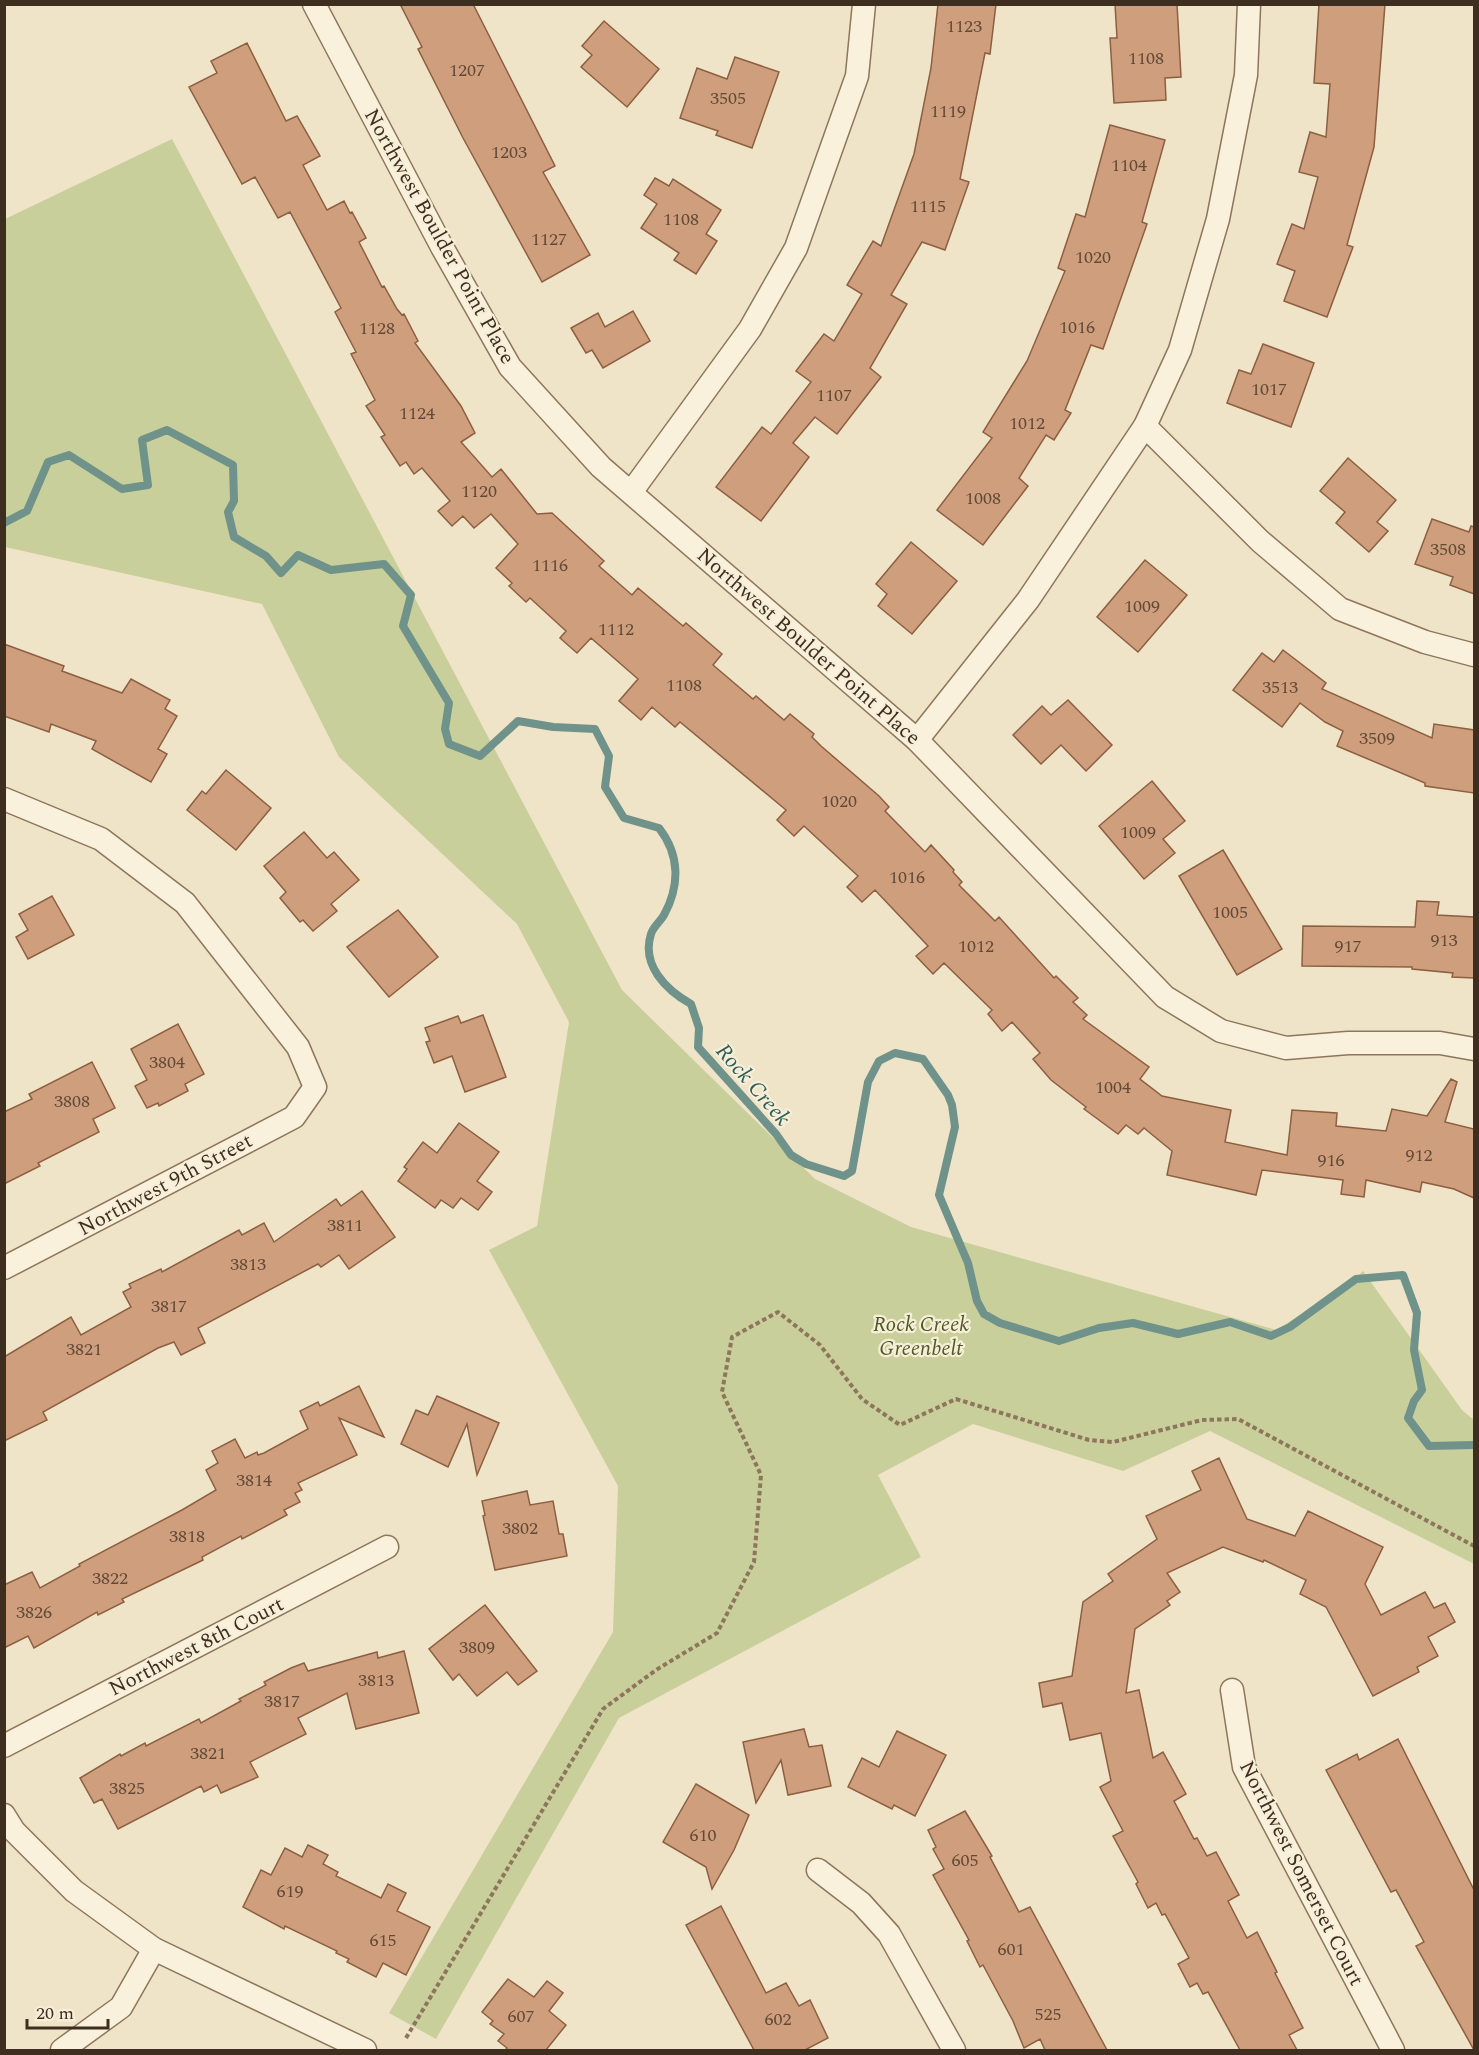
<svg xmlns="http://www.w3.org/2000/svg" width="1479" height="2055" font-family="Spectral,serif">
	<rect width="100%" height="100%" fill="#f0e4c8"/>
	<polygon fill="#c9cf9b" points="172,139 622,990 815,1179 911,1227 1276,1330 1351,1283 1363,1271 1462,1410 1474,1420 1474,1564 1210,1431 1123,1471 973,1424 878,1475 921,1557 619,1718 436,2039 389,2013 613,1632 618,1486 489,1250 537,1226 569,1022 517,924 339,757 262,604 5,547 5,219"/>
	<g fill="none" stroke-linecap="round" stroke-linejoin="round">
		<path stroke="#6f938a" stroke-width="8" d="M4,523l23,-12 21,-49 21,-7 53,34 26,-4 -6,-45 25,-10 66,35 1,36 -6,11 6,25 32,19 15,17 17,-18 33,15 53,-6 27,31 -8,31 46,77 -4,26 4,15 31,12 38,-35 35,6 42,2 14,27 -4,31 19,31 35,10c21,27 21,58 5,87 -4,7 -11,12 -13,19 -10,31 15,56 40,70l8,24 -1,19 78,87 15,21 15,9 38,12 8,-5 16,-89 11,-21 16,-8 28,6 25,36 4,10 3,22 -16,68 29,68 9,38 7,13 16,9 59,18 40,-13 34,-5 45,11 52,-12 41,14 19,-9 66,-48 47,-4 14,38 -3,37 8,40 -8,11 -6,17 21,28 45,-1"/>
	</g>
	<g fill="#cf9f7d" stroke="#8d5f41" stroke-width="1.5">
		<polygon points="400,4 473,4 555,166 543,172 590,255 542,282 463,138 418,49 422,47"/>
		<polygon points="938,4 996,4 990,54 985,53 960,179 969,182 945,250 922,242 891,295 907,304 870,368 881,377 837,434 815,417 793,443 809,457 761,521 716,487 762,427 771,434 811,382 796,371 824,334 834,341 862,294 847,285 873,241 881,246 914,154 931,68"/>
		<polygon points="1115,4 1177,4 1181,77 1165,78 1166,100 1114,103 1110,38 1117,38"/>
		<polygon points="1319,4 1385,4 1374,147 1347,245 1353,247 1327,317 1284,301 1295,271 1277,264 1292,224 1304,229 1318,177 1299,172 1310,132 1326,137 1330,84 1314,83"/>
		<polygon points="604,21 659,69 627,107 581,67 592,55 582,46"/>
		<polygon points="247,43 286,121 297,116 320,156 303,165 327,210 344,201 350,213 352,212 366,238 359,242 382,287 384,286 397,309 402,315 404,314 418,341 415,343 461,406 475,433 461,442 492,477 501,469 537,514 552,513 604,561 599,566 632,595 638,588 683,626 686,623 722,654 713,665 753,699 756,696 784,720 790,714 814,734 812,737 821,746 879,796 889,807 885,811 925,852 931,845 954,870 953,872 962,882 959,885 995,921 999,917 1054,978 1056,976 1078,998 1073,1002 1087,1015 1083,1019 1149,1067 1140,1079 1162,1096 1231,1110 1225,1142 1287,1155 1292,1110 1337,1113 1336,1126 1386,1131 1392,1109 1427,1116 1451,1079 1457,1082 1445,1122 1474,1129 1474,1198 1454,1189 1422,1182 1420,1192 1366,1180 1364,1197 1341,1194 1343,1180 1262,1170 1256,1195 1167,1175 1172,1151 1144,1128 1138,1134 1126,1125 1118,1134 1084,1109 1086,1107 1051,1080 1033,1059 1040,1053 1012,1022 1002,1031 988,1014 992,1010 944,963 933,974 916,956 928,946 875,890 862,902 847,887 858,876 804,826 794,836 777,820 786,810 680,722 675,727 652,707 641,720 619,701 638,679 591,638 577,653 560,638 566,631 530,598 526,602 509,586 512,583 496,568 518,544 491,514 474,528 463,516 452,526 438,511 450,501 422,468 414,474 406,462 400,466 381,437 385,435 366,406 375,400 351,354 356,352 335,312 341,308 290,212 278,218 255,177 242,184 189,87 217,73 211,61"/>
		<polygon points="735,57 779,72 752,148 716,135 718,131 680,118 697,68 727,79"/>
		<polygon points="1110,125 1165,140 1142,222 1147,224 1103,349 1091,345 1065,410 1071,413 1054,440 1046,435 1019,478 1028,486 983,545 937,510 992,438 983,432 1027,361 1065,271 1058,268 1076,214 1085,217"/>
		<polygon points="655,178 669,186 673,179 721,210 706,234 717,241 696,274 674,260 679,253 641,228 657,204 644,195"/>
		<polygon points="633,311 650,341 603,368 592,350 586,353 571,328 598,313 605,327"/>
		<polygon points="1263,344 1314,363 1291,427 1227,403 1239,370 1251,374"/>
		<polygon points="1348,458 1396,500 1377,522 1388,531 1369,552 1336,523 1345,512 1320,491"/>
		<polygon points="1432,519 1469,532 1471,526 1474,527 1474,594 1450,585 1453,577 1415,564"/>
		<polygon points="911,542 957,581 912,634 878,606 887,594 876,584"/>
		<polygon points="1145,560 1187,595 1138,652 1097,617"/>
		<polygon points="4,644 64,666 62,671 122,693 131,679 170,700 165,709 177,716 158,749 167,754 151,782 92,749 96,741 51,724 49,732 4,716"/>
		<polygon points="1283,650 1326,683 1322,689 1432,738 1434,724 1474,730 1474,793 1425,786 1425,783 1337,746 1343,731 1325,722 1300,703 1282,727 1233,690 1262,653 1274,662"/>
		<polygon points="1068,700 1112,745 1086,771 1061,745 1041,764 1013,735 1042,706 1051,715"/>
		<polygon points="226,770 271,808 236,850 187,810 202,791 206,794"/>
		<polygon points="1152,781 1185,821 1163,839 1175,853 1144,879 1099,826"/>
		<polygon points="304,832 327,858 334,852 359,880 331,904 337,911 313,931 303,920 300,922 280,898 286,892 264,866"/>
		<polygon points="1223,850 1282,949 1237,975 1179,876"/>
		<polygon points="52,896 74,935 28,959 16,937 28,930 19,914"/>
		<polygon points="1417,901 1439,902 1437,915 1474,917 1474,978 1452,977 1453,973 1412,969 1412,967 1302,966 1303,926 1415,927"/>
		<polygon points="398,910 438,957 389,997 347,947"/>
		<polygon points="483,1015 506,1077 465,1092 452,1056 434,1063 426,1042 430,1041 425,1028 458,1016 461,1023"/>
		<polygon points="178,1024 204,1074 185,1084 188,1091 159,1106 158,1103 147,1108 135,1086 147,1080 131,1049"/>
		<polygon points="92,1062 115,1108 93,1119 99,1132 38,1163 40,1166 4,1184 4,1112 32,1099 29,1094"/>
		<polygon points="459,1123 499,1152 477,1181 492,1192 478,1210 461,1198 453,1208 441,1200 435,1208 398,1181 407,1169 404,1167 423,1142 437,1153"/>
		<polygon points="362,1191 395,1237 349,1269 339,1255 321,1267 318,1264 198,1328 205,1343 181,1355 174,1342 158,1348 43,1412 47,1420 4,1441 4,1357 71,1317 81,1335 131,1307 123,1292 131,1288 129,1284 161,1269 162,1272 239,1230 242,1235 264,1223 274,1242 336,1199 341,1206"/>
		<polygon points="359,1386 384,1437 339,1418 357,1455 298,1483 302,1490 295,1493 300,1502 284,1510 287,1515 242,1539 241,1536 202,1557 203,1560 122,1599 124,1602 98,1615 97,1612 34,1648 28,1636 4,1648 4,1585 32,1572 40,1588 80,1566 79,1564 182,1510 216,1490 206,1470 218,1463 212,1451 235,1439 245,1458 257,1452 258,1455 264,1453 308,1429 300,1411 318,1402 320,1406"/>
		<polygon points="437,1396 499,1423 477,1475 467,1424 448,1467 401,1444 416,1410 428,1415"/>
		<polygon points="1219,1458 1247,1519 1295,1536 1308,1511 1383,1547 1365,1584 1381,1615 1425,1592 1434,1608 1445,1603 1455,1622 1428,1637 1438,1656 1417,1667 1419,1672 1373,1696 1326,1607 1300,1594 1306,1580 1264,1560 1263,1562 1223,1547 1167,1573 1180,1592 1167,1601 1170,1605 1135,1629 1126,1693 1139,1690 1153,1758 1163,1752 1186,1794 1174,1801 1194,1839 1197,1838 1207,1856 1216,1852 1239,1895 1228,1901 1247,1938 1257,1932 1277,1972 1275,1973 1303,2028 1289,2035 1297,2050 1240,2050 1208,1992 1203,1994 1197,1983 1190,1987 1178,1964 1189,1958 1165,1914 1162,1915 1156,1903 1148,1908 1136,1884 1138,1882 1113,1836 1123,1831 1100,1787 1111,1781 1101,1733 1070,1740 1062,1703 1043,1707 1039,1683 1072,1676 1083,1602 1113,1581 1108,1574 1157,1539 1146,1516 1201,1490 1192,1471"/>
		<polygon points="527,1491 530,1505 553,1501 559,1534 563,1534 567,1556 495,1570 483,1516 485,1515 482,1501"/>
		<polygon points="485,1605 537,1671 518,1685 507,1672 477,1696 459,1674 453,1680 429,1649"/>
		<polygon points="404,1651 419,1713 356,1729 347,1693 298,1718 306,1734 250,1762 258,1777 221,1793 217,1785 204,1792 201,1786 118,1829 102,1799 94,1803 80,1778 120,1754 121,1756 145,1743 146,1746 199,1719 201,1723 241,1701 239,1699 266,1685 264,1682 291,1668 304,1663 308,1671 377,1652 378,1658"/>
		<polygon points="804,1729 809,1747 822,1745 831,1786 788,1795 781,1760 756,1803 743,1742"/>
		<polygon points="897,1731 946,1755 915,1816 894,1805 892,1809 848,1787 862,1758 879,1767"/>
		<polygon points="1398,1739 1474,1890 1474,2050 1416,1946 1424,1942 1396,1890 1391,1892 1326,1770 1357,1754 1359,1760"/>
		<polygon points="696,1784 749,1815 734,1850 712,1889 706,1867 663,1842"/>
		<polygon points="965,1811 992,1856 990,1857 1019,1912 1030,1907 1107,2050 1045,2050 1040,2039 1024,2048 1013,2021 983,1965 980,1967 967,1941 969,1940 933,1875 944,1869 933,1849 936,1847 928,1830"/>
		<polygon points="308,1845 328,1855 323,1864 338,1872 336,1876 381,1898 388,1884 406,1893 397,1911 430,1927 406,1975 383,1963 376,1977 347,1962 349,1959 336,1953 337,1951 285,1926 284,1929 243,1907 261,1870 271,1875 285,1848 302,1857"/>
		<polygon points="721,1906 766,1993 786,1983 799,2006 810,2000 828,2038 805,2050 754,2050 686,1925"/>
		<polygon points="508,1979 534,1997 547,1981 563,1993 549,2011 566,2025 546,2050 505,2050 507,2048 498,2041 504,2034 490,2024 493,2021 482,2012"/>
	</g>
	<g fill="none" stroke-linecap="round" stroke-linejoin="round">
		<g stroke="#8d765c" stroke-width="25">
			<g id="street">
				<polyline points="314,4 442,247 510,367 601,467 917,740 1165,997 1221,1031 1286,1048 1348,1043 1440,1043 1474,1049"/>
				<polyline points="1145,426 1260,541 1340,609 1425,642 1474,655"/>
				<polyline points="632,491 750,329 796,248 857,76 864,4"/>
				<polyline points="917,740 1028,600 1145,426 1180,350 1218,219 1246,75 1249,4"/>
				<polyline points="4,799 101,839 185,903 298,1047 315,1087 294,1117 4,1268"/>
				<polyline points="1232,1690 1244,1767 1393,2050"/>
				<polyline points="4,1746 387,1547"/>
				<polyline points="4,1815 14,1831 74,1891 154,1949 365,2050"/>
				<polyline points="818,1870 861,1903 889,1934 954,2050"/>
				<polyline points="62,2050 121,2007 154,1949"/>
			</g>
		</g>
		<polyline stroke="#8d765c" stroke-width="4" stroke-dasharray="4.5 3" stroke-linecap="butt" points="406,2038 603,1709 656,1670 717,1633 754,1562 761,1475 722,1392 732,1337 778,1312 820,1345 862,1399 900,1425 956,1399 1089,1440 1113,1442 1202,1420 1238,1419 1474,1546"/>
		<use href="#street" stroke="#faf1dc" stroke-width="22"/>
	</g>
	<g text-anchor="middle" stroke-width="4.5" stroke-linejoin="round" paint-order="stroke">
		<g font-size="18" fill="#624a37">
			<text x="964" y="32">1123</text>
			<text x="1146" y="64">1108</text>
			<text x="467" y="76">1207</text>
			<text x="728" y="104">3505</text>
			<text x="948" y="117">1119</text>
			<text x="509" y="158">1203</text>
			<text x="1129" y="171">1104</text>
			<text x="928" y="212">1115</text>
			<text x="681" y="225">1108</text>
			<text x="549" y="245">1127</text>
			<text x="1093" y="263">1020</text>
			<text x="1077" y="333">1016</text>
			<text x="377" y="334">1128</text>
			<text x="1269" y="395">1017</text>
			<text x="834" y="401">1107</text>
			<text x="417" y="419">1124</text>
			<text x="1027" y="429">1012</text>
			<text x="479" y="497">1120</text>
			<text x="983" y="504">1008</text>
			<text x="1448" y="555">3508</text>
			<text x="550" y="571">1116</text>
			<text x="1142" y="612">1009</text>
			<text x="616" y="635">1112</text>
			<text x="684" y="691">1108</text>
			<text x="1280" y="693">3513</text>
			<text x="1377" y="744">3509</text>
			<text x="839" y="807">1020</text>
			<text x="1138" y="838">1009</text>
			<text x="907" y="883">1016</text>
			<text x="1230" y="918">1005</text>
			<text x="1444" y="946">913</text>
			<text x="976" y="952">1012</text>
			<text x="1348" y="952">917</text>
			<text x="167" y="1068">3804</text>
			<text x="1113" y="1093">1004</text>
			<text x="72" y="1107">3808</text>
			<text x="1419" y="1161">912</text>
			<text x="1331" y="1166">916</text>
			<text x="345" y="1231">3811</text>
			<text x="248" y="1270">3813</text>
			<text x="169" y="1312">3817</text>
			<text x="84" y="1355">3821</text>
			<text x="254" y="1486">3814</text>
			<text x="520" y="1534">3802</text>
			<text x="187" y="1542">3818</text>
			<text x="110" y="1584">3822</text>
			<text x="34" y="1618">3826</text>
			<text x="477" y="1653">3809</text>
			<text x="376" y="1686">3813</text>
			<text x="282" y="1707">3817</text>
			<text x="208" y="1759">3821</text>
			<text x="127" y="1794">3825</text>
			<text x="703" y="1841">610</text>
			<text x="965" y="1866">605</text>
			<text x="290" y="1897">619</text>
			<text x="383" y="1946">615</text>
			<text x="1011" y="1955">601</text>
			<text x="1048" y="2020">525</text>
			<text x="521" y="2022">607</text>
			<text x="778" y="2025">602</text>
		</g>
		<g font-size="21" fill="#3d2e20" stroke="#f7eed8">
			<text transform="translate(440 236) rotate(61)" y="7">Northwest Boulder Point Place</text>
			<text transform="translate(809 646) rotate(41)" y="7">Northwest Boulder Point Place</text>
			<text transform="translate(165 1184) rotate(-28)" y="7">Northwest 9th Street</text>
			<text transform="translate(196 1646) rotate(-27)" y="7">Northwest 8th Court</text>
			<text transform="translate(1302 1873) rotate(63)" y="7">Northwest Somerset Court</text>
		</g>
		<g font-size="21" font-style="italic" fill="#4d5a26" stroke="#f7eed8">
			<text x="921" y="1331">Rock Creek<tspan x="921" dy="24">Greenbelt</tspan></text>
		</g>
		<g font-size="22" font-style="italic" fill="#2f5d5a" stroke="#f7eed8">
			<text transform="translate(754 1084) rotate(49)" y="8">Rock Creek</text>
		</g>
	</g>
	<rect width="1479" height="2055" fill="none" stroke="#3d2e20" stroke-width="12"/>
	<path d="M27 2019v9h81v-9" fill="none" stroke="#3d2e20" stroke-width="3"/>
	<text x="36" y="2019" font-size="18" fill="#3d2e20" stroke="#f7eed8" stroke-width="4.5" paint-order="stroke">20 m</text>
</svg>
